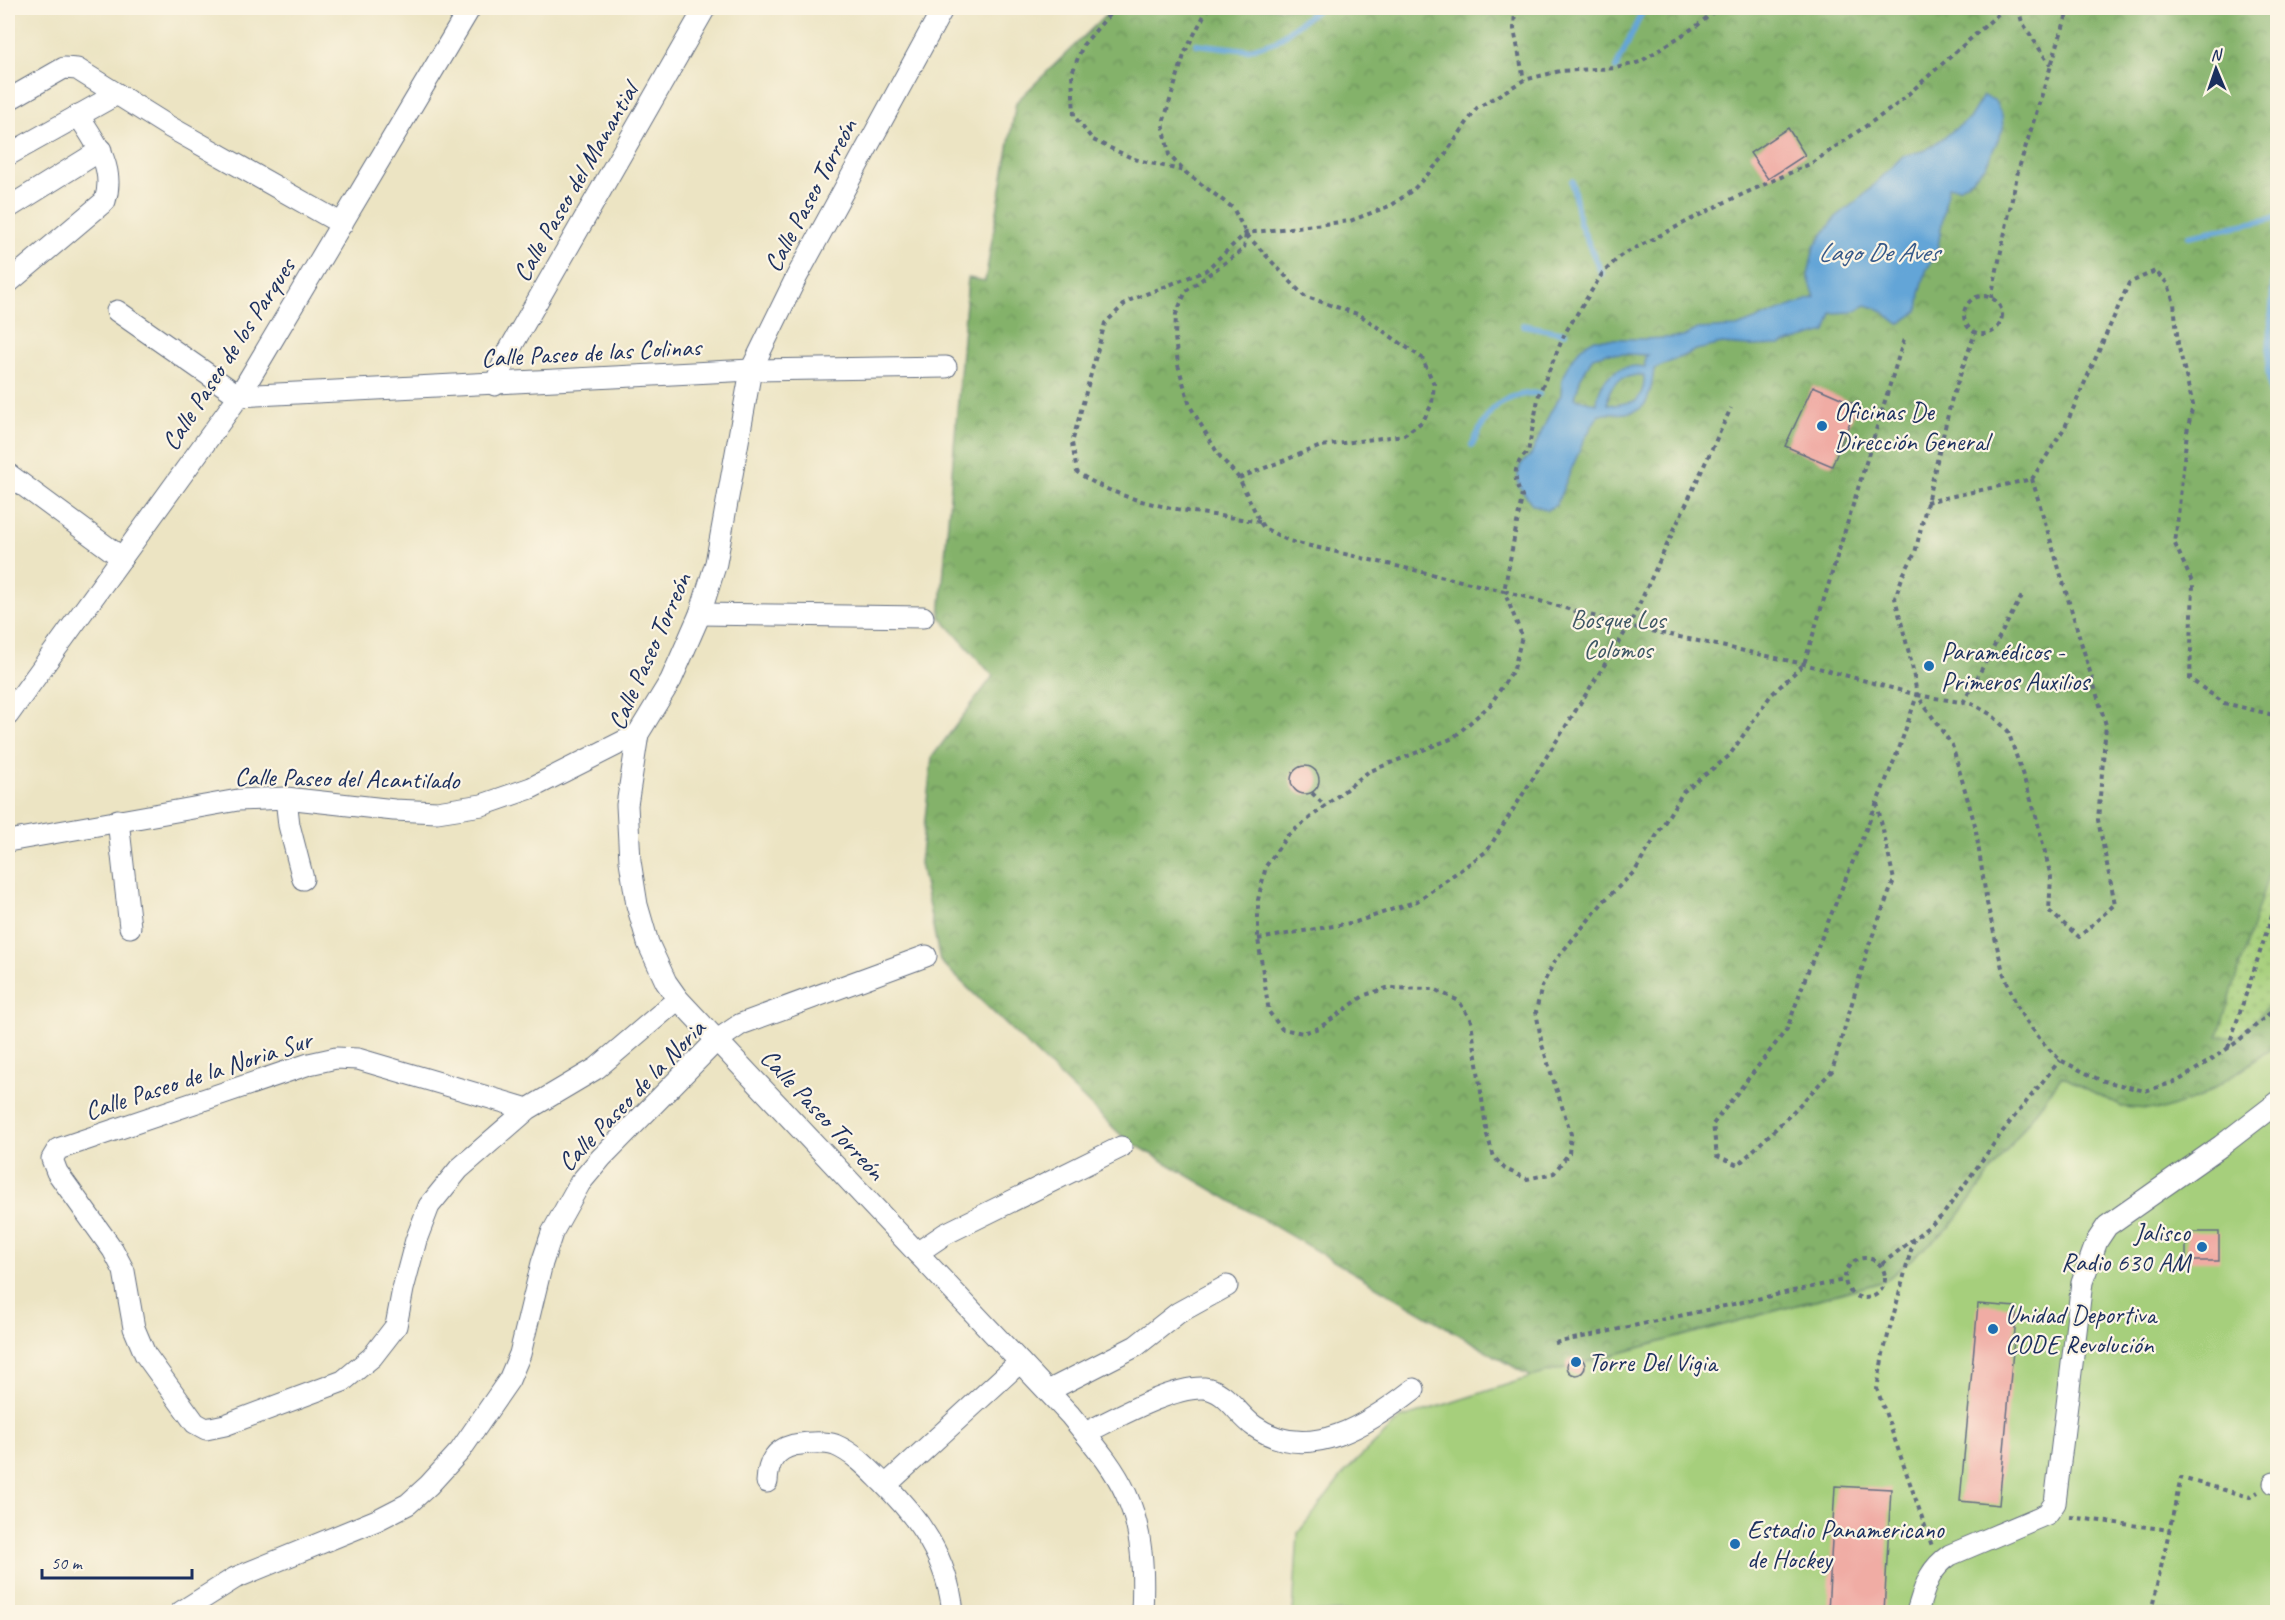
<svg xmlns="http://www.w3.org/2000/svg" width="2285" height="1620" font-family="Caveat,sans-serif">
	<defs>
		<pattern id="forest-crowns" width="20" height="18" patternUnits="userSpaceOnUse" patternTransform="scale(1.5)"><rect width="20" height="18" fill="#84b26b"/><path d="M2 6a3 3 0 1 1 6 0M12 15a3 3 0 1 1 6 0" fill="none" stroke="#6b915b"/></pattern>
		<pattern id="park-dots" width="8" height="8" patternUnits="userSpaceOnUse" patternTransform="scale(1.5)"><rect width="8" height="8" fill="#a6cf7b"/><path d="M2 2h.1M6 6h.1" fill="none" stroke="#8eb26d" stroke-width="1.8" stroke-linecap="round"/></pattern>
	</defs>
	<rect width="100%" height="100%" fill="#fcf5e5"/>
	<filter id="ink" filterUnits="userSpaceOnUse"><feTurbulence type="fractalNoise" baseFrequency=".0167" numOctaves="2"/><feDisplacementMap in="SourceGraphic" scale="12" xChannelSelector="R" yChannelSelector="G"/><feConvolveMatrix kernelMatrix="1 2 1 2 8 2 1 2 1" color-interpolation-filters="sRGB"/></filter>
	<filter id="wash" filterUnits="userSpaceOnUse"><feTurbulence type="fractalNoise" baseFrequency=".008" numOctaves="4" result="noise"/><feDisplacementMap in="SourceGraphic" scale="24" xChannelSelector="R" yChannelSelector="G"/><feGaussianBlur stdDeviation="1.35" result="paint"/><feColorMatrix in="noise" values="0 0 0 0 0 0 0 0 0 0 0 0 0 0 0 0 0 1.4 0 .05"/><feComposite in="paint" operator="in"/></filter>
	<g filter="url(#wash)">
		<rect width="100%" height="100%" fill="#ece4c3"/>
		<polygon fill="#a6cf7b" stroke="#607f6c" stroke-width="1.5" points="2277,1045 2277,1612 1293,1612 1298,1533 1346,1471 1400,1419 1531,1377 1885,1281 1951,1226 2062,1076 2122,1107 2201,1097"/>
		<polygon fill="url(#forest-crowns)" stroke="#507064" stroke-width="1.5" points="1113,8 2277,8 2277,1045 2201,1097 2162,1110 2122,1107 2062,1076 1951,1226 1885,1281 1531,1377 1124,1138 940,961 920,863 932,757 993,676 940,617 968,278 985,281 1016,102"/>
		<polygon fill="url(#park-dots)" stroke="#607f6c" stroke-width="1.5" points="2277,847 2277,997 2237,1038 2218,1036"/>
		<path fill="#64a5d7" stroke="#406a9a" stroke-width="1.5" fill-rule="evenodd" d="M1983,96l11,4 8,15 1,14 -17,36 -13,13 -13,9h-12l-11,65 -11,19 -6,22 -2,18 -19,13 -20,-15 -13,-4 -14,7 -20,1 -6,19 -46,13 -31,1 -27,-2 -26,6 -42,19c-6,45 -11,44 -55,45l-15,26 -28,65 -9,5 -15,-6 -13,-18 -1,-12 3,-10 10,-9 20,-44 10,-16 1,-15 8,-17 11,-16 14,-8h50l38,-2 15,-8 39,-2 78,-30 -7,-21 6,-29 22,-30 27,-21 40,-40 23,-6 43,-31zM1607,353l41,2 -3,2v10c-27,-4 -46,10 -48,37l-22,-6 5,-19 13,-22zM1636,375l8,1c1,10 -1,17 -8,25l-21,4 -7,-1c-1,-20 11,-26 28,-29z"/>
		<g fill="none" stroke-linecap="round" stroke-linejoin="round">
			<g stroke="#64a5d7" stroke-width="6">
				<polyline points="1196,44 1247,50 1276,41 1319,8"/>
				<polyline points="1616,68 1644,8"/>
				<polyline points="1572,181 1580,224 1602,274"/>
				<polyline points="2278,215 2268,370 2278,444"/>
				<polyline points="2189,236 2276,218"/>
				<polyline points="1523,325 1565,333"/>
				<path d="M1472,445c13,-24 18,-43 48,-50 7,-1 12,-3 19,-1"/>
			</g>
		</g>
		<g id="blocks">
			<g fill="#f0aca4">
				<polygon points="1788,128 1805,155 1768,179 1750,153"/>
				<polygon points="1813,386 1857,405 1832,466 1785,446"/>
				<circle cx="1305" cy="780" r="14"/>
				<rect x="2186" y="1232" width="33" height="29"/>
				<polygon points="1978,1304 2017,1307 1999,1505 1960,1501"/>
				<circle cx="1576" cy="1366" r="9"/>
				<polygon points="1835,1486 1891,1489 1884,1612 1828,1612"/>
			</g>
		</g>
	</g>
	<g filter="url(#ink)">
		<use href="#blocks" fill-opacity="0" stroke="#646e81" stroke-width="1.5"/>
		<g fill="none" stroke-linecap="round" stroke-linejoin="round">
			<g stroke="#646e81" stroke-width="23">
				<g id="minor">
					<path d="M943,8l-147,270 -45,92 -35,193 -16,51 -29,66 -33,54 -11,71 3,56 7,44 11,38 18,39 12,17 392,416c20,25 43,50 56,79 17,37 18,79 16,118"/>
					<polyline points="8,100 64,68 77,69 168,126 342,224"/>
					<polyline points="8,155 117,94"/>
					<polyline points="8,208 101,150"/>
					<path d="M8,283l97,-82c11,-33 -10,-60 -27,-86"/>
					<polyline points="117,311 239,396 751,370 946,367"/>
					<polyline points="495,385 507,354 705,8"/>
					<polyline points="8,474 122,558"/>
					<polyline points="700,614 923,617"/>
					<polyline points="8,715 239,396 470,8"/>
					<polyline points="286,798 289,825 303,879"/>
					<polyline points="118,820 130,927"/>
					<polyline points="8,841 238,800 286,798 394,810 437,812 482,805 531,788 638,734"/>
					<polyline points="528,1109 358,1059 336,1058 309,1064 58,1149 52,1159 57,1172 113,1250 124,1271 134,1328 145,1354 195,1423 206,1429 225,1425 343,1381 372,1357 396,1326 403,1289 416,1240 429,1206 459,1169 528,1109 597,1068 678,999"/>
					<polyline points="917,1253 945,1234 1121,1147"/>
					<polyline points="1048,1391 1136,1346 1178,1313 1227,1286"/>
					<path d="M1085,1433c29,-14 87,-47 119,-45 22,2 33,26 50,38 55,39 116,-3 160,-37"/>
					<path d="M767,1482c1,-19 7,-32 27,-37 12,-2 29,-4 41,0 19,8 33,23 47,37 38,37 65,76 71,130"/>
					<polyline points="2274,1483 2278,1484"/>
					<polyline points="886,1485 1020,1362"/>
					<polyline points="181,1612 235,1578 377,1520 408,1504 429,1485 460,1451 509,1380 520,1354 542,1263 552,1233 580,1183 601,1158 716,1041 741,1024 926,956"/>
					<path d="M1917,1612c8,-24 10,-41 33,-57l97,-41 8,-11 27,-221 15,-41 10,-15 114,-80 57,-44"/>
				</g>
			</g>
			<g stroke="#646e81" stroke-width="4" stroke-dasharray="4.5 4.5" stroke-linecap="butt">
				<polyline points="1115,8 1083,45 1072,73 1074,116 1093,140 1134,159 1184,171"/>
				<polyline points="1208,8 1185,52 1163,123 1169,155 1185,172 1233,208 1246,233 1244,249 1186,291 1176,314 1175,337 1178,365 1190,406 1218,454 1239,478 1260,522 1264,528 1289,541 1504,591 1522,636 1514,669 1490,705 1453,738 1368,772 1287,836 1266,866 1258,900 1258,939 1269,1012 1282,1029 1303,1033 1319,1028 1365,995 1387,988 1434,989 1459,1001 1471,1021 1487,1135 1494,1157 1505,1169 1527,1179 1554,1173 1569,1153 1571,1134 1542,1045 1536,1011 1542,986 1554,962 1604,901 1635,871 1683,792 1729,756 1771,695 1804,664 1904,339"/>
				<polyline points="1515,8 1514,29 1524,80"/>
				<path d="M2005,8l-110,98 -83,57 -91,41 -101,52 -18,18 -37,59 -26,61 -11,58c-16,13 -15,27 -6,45l-18,94 125,35 175,38 113,31 35,50 23,80 12,78 16,69 16,39 24,32 17,17 40,20 45,11 33,-10 31,-20 28,-19 41,-36"/>
				<polyline points="2018,8 2022,22 2050,65"/>
				<circle cx="1983" cy="315" r="19"/>
				<polyline points="1991,298 2018,171 2069,8"/>
				<polyline points="1239,478 1321,446 1404,435 1423,421 1432,404 1434,384 1422,358 1360,315 1304,296 1246,234"/>
				<polyline points="1926,502 2032,479 2065,427 2129,283 2155,271 2168,284 2174,303 2178,344 2193,405 2187,432 2175,544 2193,584 2190,679 2224,703 2278,716"/>
				<path d="M1260,522c-59,-10 -133,-14 -183,-50l-5,-29 33,-120 23,-22 77,-30 41,-38 104,-12 42,-16 22,-16 28,-30 35,-51 47,-28 36,-9 56,-3 24,-6 58,-37 20,-17"/>
				<polyline points="1917,695 1972,704 1992,715 2008,731 2035,812 2051,877 2049,911 2079,937 2115,904 2098,820 2106,725 2032,479"/>
				<polyline points="1963,703 2023,594"/>
				<polyline points="1312,793 1325,806"/>
				<polyline points="1877,803 1894,880 1869,945 1832,1071 1790,1115 1738,1165 1717,1156 1713,1124 1787,1029 1806,976 1900,746 1917,695 1912,665 1895,598 1903,575 1915,553 1952,398 1975,333"/>
				<polyline points="1258,939 1356,922 1417,901 1487,851 1629,626 1731,408"/>
				<polyline points="2228,1048 2278,898"/>
				<polyline points="1914,1239 1883,1354 1877,1389 1932,1546"/>
				<circle cx="1865" cy="1278" r="20"/>
				<polyline points="1882,1264 1942,1216 2003,1131 2060,1060"/>
				<polyline points="1555,1343 1844,1280"/>
				<polyline points="2070,1517 2170,1530"/>
				<polyline points="2151,1612 2181,1478 2250,1497 2258,1492"/>
			</g>
			<use href="#minor" stroke="#fff" stroke-width="21"/>
		</g>
	</g>
	<g fill="#1f6fb2" stroke="#fcf5e5" stroke-width="2">
		<circle cx="1822" cy="426" r="6"/>
		<circle cx="1929" cy="666" r="6"/>
		<circle cx="2202" cy="1247" r="6"/>
		<circle cx="1993" cy="1329" r="6"/>
		<circle cx="1576" cy="1362" r="6"/>
		<circle cx="1735" cy="1544" r="6"/>
	</g>
	<g text-anchor="middle" stroke-width="4.5" stroke-linejoin="round" paint-order="stroke">
		<g font-size="26" fill="#1b2f5e" stroke="#fcf5e5">
			<text transform="translate(575 182) rotate(-60)" y="9">Calle Paseo del Manantial</text>
			<text transform="translate(810 195) rotate(-62)" y="9">Calle Paseo Torreón</text>
			<text transform="translate(591 352) rotate(-3)" y="9">Calle Paseo de las Colinas</text>
			<text transform="translate(228 354) rotate(-57)" y="9">Calle Paseo de los Parques</text>
			<text transform="translate(649 651) rotate(-66)" y="9">Calle Paseo Torreón</text>
			<text transform="translate(347 778) rotate(1)" y="9">Calle Paseo del Acantilado</text>
			<text transform="translate(198 1075) rotate(-18)" y="9">Calle Paseo de la Noria Sur</text>
			<text transform="translate(631 1095) rotate(-46)" y="9">Calle Paseo de la Noria</text>
			<text transform="translate(823 1114) rotate(47)" y="9">Calle Paseo Torreón</text>
		</g>
		<g font-size="26" fill="#1b2f5e" stroke="#fcf5e5" text-anchor="start">
			<text x="1834" y="420">Oficinas De<tspan x="1834" dy="30">Dirección General</tspan></text>
			<text x="1941" y="660">Paramédicos -<tspan x="1941" dy="30">Primeros Auxilios</tspan></text>
			<text x="2190" y="1241" text-anchor="end">Jalisco<tspan x="2190" dy="30">Radio 630 AM</tspan></text>
			<text x="2005" y="1323">Unidad Deportiva<tspan x="2005" dy="30">CODE Revolución</tspan></text>
			<text x="1588" y="1371">Torre Del Vigia</text>
			<text x="1747" y="1538">Estadio Panamericano<tspan x="1747" dy="30">de Hockey</tspan></text>
		</g>
		<g font-size="26" fill="#3e5765" stroke="#fcf5e5">
			<text x="1618" y="628">Bosque Los<tspan x="1618" dy="30">Colomos</tspan></text>
		</g>
		<g font-size="27" font-style="italic" fill="#355888" stroke="#fcf5e5">
			<text x="1878" y="261">Lago De Aves</text>
		</g>
	</g>
	<rect width="2285" height="1620" fill="none" stroke="#fcf5e5" stroke-width="30"/>
	<g transform="translate(2216 69) rotate(358)" stroke="#fcf5e5" stroke-width="4.5" paint-order="stroke">
	<path d="M0-4.5L10 22L0 15L-10 22Z" fill="#1b2f5e"/>
	<text y="-9" font-size="16" font-weight="bold" text-anchor="middle" fill="#1b2f5e">N</text>
	</g>
	<path d="M42 1569v9h150v-9" fill="none" stroke="#1b2f5e" stroke-width="3"/>
	<text x="51" y="1569" font-size="18" fill="#1b2f5e" stroke="#fcf5e5" stroke-width="4.5" paint-order="stroke">50 m</text>
</svg>
